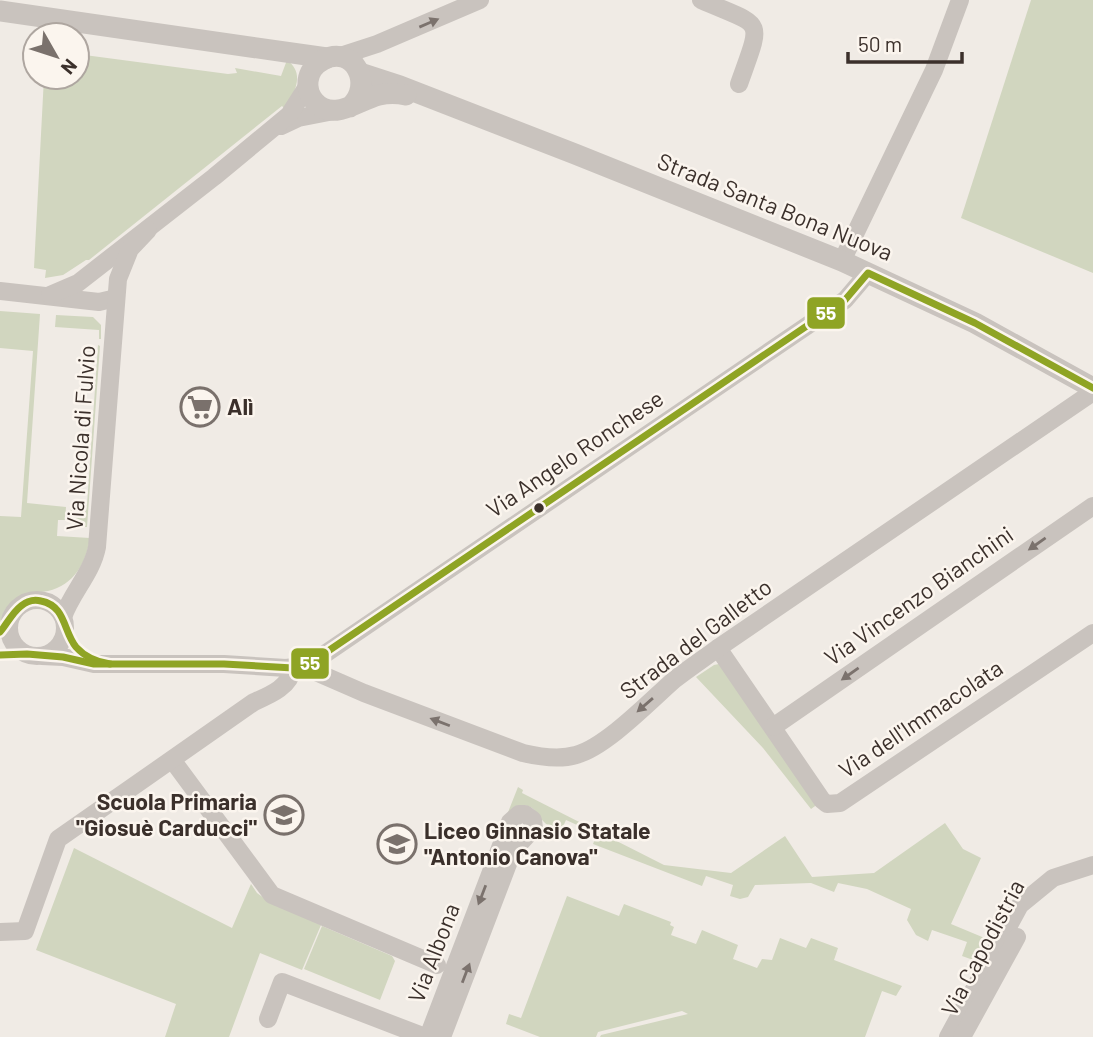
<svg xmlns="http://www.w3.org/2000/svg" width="1093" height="1037" font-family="Barlow,sans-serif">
	<rect width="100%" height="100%" fill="#f0ebe5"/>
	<g fill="#d1d6bf">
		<polygon points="1031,0 1093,0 1093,273 961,218"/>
		<path d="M77,54l151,20 9,-1 -2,-5 46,8 6,-16c19,14 7,33 -2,49l-3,-3 -193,154h-3l-23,15 -18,3 1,-8 -12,-2 10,-191h33z"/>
		<path d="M0,311l40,3 -13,189 39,4 -1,13h-7l-1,16 33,2c-4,25 -16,47 -42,53 -9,2 -19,0 -27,5 -11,6 -14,15 -21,25v-105l21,1 12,-166 -33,-3z"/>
		<polygon points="56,315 93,317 101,325 101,339 99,339 99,330 55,327"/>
		<polygon points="98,345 100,346 87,527 83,527 83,522 70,520 71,507 75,508 75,504 87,505"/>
		<polygon points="719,664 818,804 811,809 763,748 696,677 714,665"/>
		<path d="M518,787l5,3 -1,3 142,72 67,8 54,-37 27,41 62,-4 71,-50 18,26 18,9 -30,66 36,15 -11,22 -14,-5 5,-14 -35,-12 -4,11 -12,-6 -9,-15 4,-11 -44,-20 -29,-6 -4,9 -23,-9 -56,2 -7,12 -8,2 -10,-3 3,-11 -27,-9 -4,10 -109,-42 4,-10 -31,-14 -5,11c-6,-2 -12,-4 -16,-8 -9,-9 -9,-17 -23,-18l-19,20z"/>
		<polygon points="74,848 232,928 251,884 257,893 264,898 321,925 302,970 260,953 229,1037 165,1037 176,1004 36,950"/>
		<polygon points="567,896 619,916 624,904 671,922 670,925 674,927 671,935 696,944 702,930 738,945 733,959 757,968 762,959 772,960 780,938 806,948 811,938 838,948 834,960 902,986 896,996 882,991 865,1037 600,1037 601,1035 688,1014 682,1011 598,1032 596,1037 540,1037 506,1024 509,1014 521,1018"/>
		<polygon points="322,926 392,956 395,961 380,1000 304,969"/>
	</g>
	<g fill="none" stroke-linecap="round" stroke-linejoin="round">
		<g stroke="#c9c3be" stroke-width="18">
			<path d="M701,0c64,28 62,16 38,84"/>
			<polyline points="337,57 377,44 480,0"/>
			<polyline points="281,126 298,118 334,111"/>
			<polyline points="842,261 934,70 960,0"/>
			<polyline points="0,291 99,302 116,298"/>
			<polyline points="50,295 78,283 214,177 289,115 308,85"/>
			<circle cx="37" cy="628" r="28"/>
			<path d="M63,617c9,-25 29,-44 34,-70l21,-268 12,-30 18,-19"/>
			<polyline points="718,648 822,800 827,804 840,803 1093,633"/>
			<path d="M42,656l21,1 31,7h130l62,4 16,-2 62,27 159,60c17,4 36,7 53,2 30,-8 74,-54 98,-75 14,-11 29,-21 44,-32l375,-256"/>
			<polyline points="302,666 316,660 845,300 868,273"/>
			<polyline points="773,727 1093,506"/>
			<polyline points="173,761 272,895 437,965"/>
			<path d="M0,932l25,-1 33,-92 196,-137c16,-7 36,-15 39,-34"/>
			<polyline points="268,1019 282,982 425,1037"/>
			<polyline points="428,1037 510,822 519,814 525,814 533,820 534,828 520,843 511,856 442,1037"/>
			<polyline points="948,1037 1020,905 1053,878 1093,865"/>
			<polyline points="962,1037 1017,937"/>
		</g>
		<g stroke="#c9c3be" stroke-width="21">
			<polyline points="0,11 327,58"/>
			<polyline points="360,73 400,86 575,154 842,261 975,323 1093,388"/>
			<path d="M350,107c25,-23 3,-63 -27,-47 -8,4 -14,12 -15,21 -1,8 2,15 6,20 19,22 44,-1 65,-6 9,-2 18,-2 27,0"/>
		</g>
		<g stroke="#fbf5ee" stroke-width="12">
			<g id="bus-1">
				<path d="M0,632c7,-8 12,-19 21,-26 6,-5 12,-7 20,-5 25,5 22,30 35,46 9,10 21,15 34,17"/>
				<polyline points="0,655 27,654 63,657 94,664 224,664 293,668 309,664 845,300 868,273 975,323 1093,388"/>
			</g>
		</g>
		<use href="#bus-1" stroke="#8fa424" stroke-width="7"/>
	</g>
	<defs><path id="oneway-solid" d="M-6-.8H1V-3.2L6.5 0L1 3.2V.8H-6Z" transform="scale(1.75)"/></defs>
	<g fill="#7b726d">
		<use href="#oneway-solid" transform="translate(429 23) rotate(-23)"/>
		<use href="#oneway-solid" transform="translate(1037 544) rotate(145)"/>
		<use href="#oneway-solid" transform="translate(850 674) rotate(145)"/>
		<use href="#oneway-solid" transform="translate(645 705) rotate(139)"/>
		<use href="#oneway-solid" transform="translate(440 722) rotate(-159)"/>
		<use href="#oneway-solid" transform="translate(482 895) rotate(111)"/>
		<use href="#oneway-solid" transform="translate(466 973) rotate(-69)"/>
	</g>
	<defs>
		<g id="supermarket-ring" transform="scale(2.0125)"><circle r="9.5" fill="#fbf5ee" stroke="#7a716c" stroke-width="1.5"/><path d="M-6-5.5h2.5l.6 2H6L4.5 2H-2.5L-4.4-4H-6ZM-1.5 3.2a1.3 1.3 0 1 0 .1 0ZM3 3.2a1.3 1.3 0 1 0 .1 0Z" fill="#7a716c"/></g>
		<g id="school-ring" transform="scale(2.0125)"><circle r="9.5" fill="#fbf5ee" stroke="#7a716c" stroke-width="1.5"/><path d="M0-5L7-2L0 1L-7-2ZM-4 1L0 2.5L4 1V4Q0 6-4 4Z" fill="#7a716c"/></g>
	</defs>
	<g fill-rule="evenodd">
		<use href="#supermarket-ring" x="200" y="407"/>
		<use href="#school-ring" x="284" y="815"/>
		<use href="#school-ring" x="397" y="844"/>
	</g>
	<circle fill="#3b302b" stroke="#fbf5ee" stroke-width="2.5" cx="539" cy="508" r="6"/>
	<g text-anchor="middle" stroke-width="5" stroke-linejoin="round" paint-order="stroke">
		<g font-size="23" fill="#3b302b" stroke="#fbf5ee">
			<text transform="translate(775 207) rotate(22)" y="8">Strada Santa Bona Nuova</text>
			<text transform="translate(81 438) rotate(-86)" y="8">Via Nicola di Fulvio</text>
			<text transform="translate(575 454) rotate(-34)" y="8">Via Angelo Ronchese</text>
			<text transform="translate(919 596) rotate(-35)" y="8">Via Vincenzo Bianchini</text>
			<text transform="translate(696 639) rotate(-37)" y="8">Strada del Galletto</text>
			<text transform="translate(921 719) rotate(-34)" y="8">Via dell'Immacolata</text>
			<text transform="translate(983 948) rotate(-62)" y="8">Via Capodistria</text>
			<text transform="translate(434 953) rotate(-69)" y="8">Via Albona</text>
		</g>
		<g font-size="23" font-weight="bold" fill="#3b302b" stroke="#fbf5ee" text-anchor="start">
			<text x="227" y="415">Alì</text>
			<text x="257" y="810" text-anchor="end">Scuola Primaria<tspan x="257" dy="26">"Giosuè Carducci"</tspan></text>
			<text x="424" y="839">Liceo Ginnasio Statale<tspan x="424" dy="26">"Antonio Canova"</tspan></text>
		</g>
	</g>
	<g stroke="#fbf5ee" stroke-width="2.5">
		<rect x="806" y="296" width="40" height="34" rx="7" fill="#8fa424"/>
		<rect x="290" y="647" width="40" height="33" rx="7" fill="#8fa424"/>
	</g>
	<g font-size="19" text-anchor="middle" font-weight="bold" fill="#fff">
		<text x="826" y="320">55</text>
		<text x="310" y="670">55</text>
	</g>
	<g transform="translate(56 56) rotate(129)"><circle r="33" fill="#fbf5ee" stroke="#aea6a0" stroke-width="2"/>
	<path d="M0-5L12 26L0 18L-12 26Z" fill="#7a716c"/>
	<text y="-10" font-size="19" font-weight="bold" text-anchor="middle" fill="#3b302b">N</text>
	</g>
	<path d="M848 52v10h114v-10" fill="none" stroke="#3b302b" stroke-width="3.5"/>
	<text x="858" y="52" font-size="21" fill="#3b302b" stroke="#fbf5ee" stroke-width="5" paint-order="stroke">50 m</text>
</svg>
